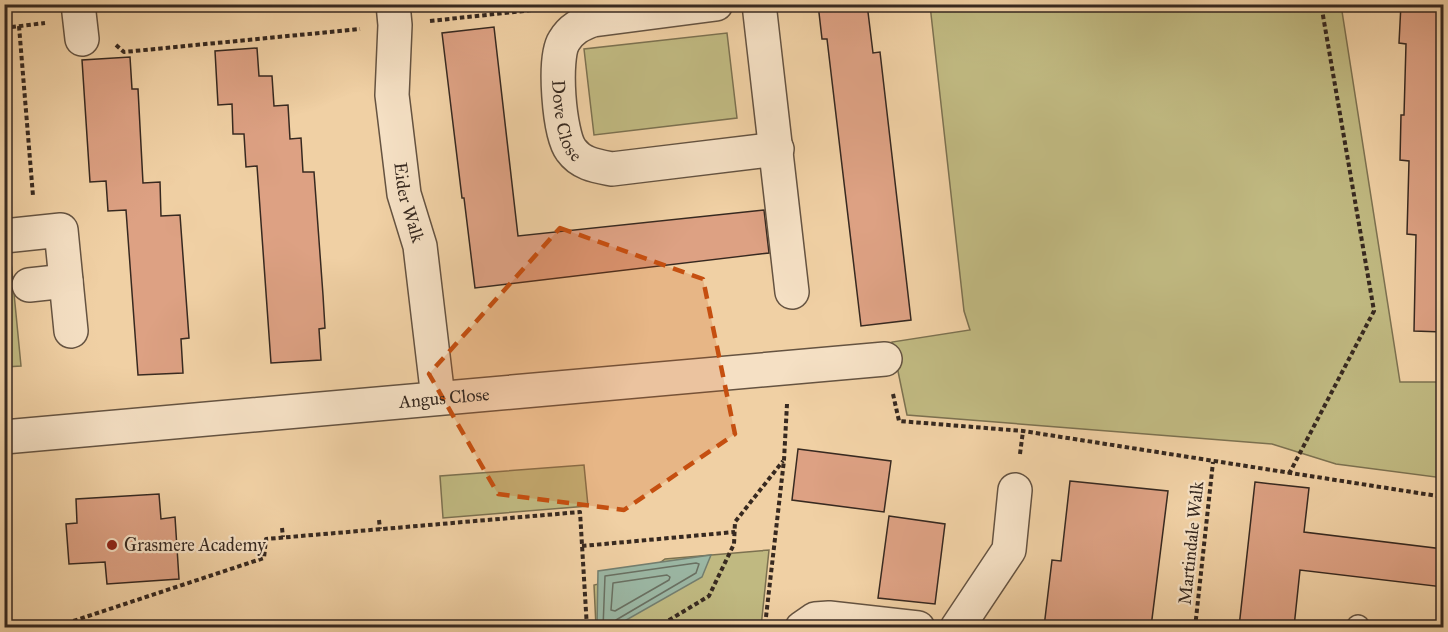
<svg xmlns="http://www.w3.org/2000/svg" width="1448" height="632" font-family="'IM FELL Great Primer',serif">
	<rect width="100%" height="100%" fill="#f0d0a4"/>
	<filter id="stains"><feTurbulence type="fractalNoise" baseFrequency=".00333" numOctaves="4"/><feColorMatrix values="0 0 0 0 .2 0 0 0 0 .09 0 0 0 0 .02 0 0 0 .5 -.17"/></filter>
	<radialGradient id="worn" r=".72"><stop offset=".6" stop-color="#630" stop-opacity="0"/><stop offset="1" stop-color="#630" stop-opacity=".3"/></radialGradient>
	<g fill="#c0b981" stroke="#7c7150" stroke-width="1.5">
		<polygon points="930,5 1341,5 1400,382 1443,382 1443,478 1336,464 1272,444 907,415 892,342 970,330 964,311"/>
		<polygon points="727,33 737,118 594,135 584,49"/>
		<polygon points="5,262 11,262 21,366 5,367"/>
		<polygon points="584,465 588,506 443,518 440,476"/>
		<polygon points="769,550 761,627 596,627 594,585 646,573 665,559"/>
	</g>
	<polygon fill="#9bb7a4" stroke="#737e6f" stroke-width="1.5" points="711,555 702,577 614,627 597,627 598,571"/>
	<g fill="none" stroke-linecap="round" stroke-linejoin="round">
		<g stroke="#697062" stroke-width="1.5">
			<polygon points="667,575 670,577 669,580 615,611 611,610 613,583"/>
			<polyline points="603,628 605,576 696,563 699,564 696,573 616,620 613,628"/>
		</g>
	</g>
	<g fill="#dda183" stroke="#372920" stroke-width="1.5">
		<polygon points="818,4 867,4 873,53 880,52 911,320 861,326 827,39 822,39"/>
		<polygon points="1401,4 1443,4 1443,332 1414,331 1416,235 1407,234 1409,161 1400,160 1401,115 1404,115 1406,44 1399,43"/>
		<polygon points="494,27 518,236 764,210 769,253 475,288 464,198 462,198 442,33"/>
		<polygon points="257,48 259,76 272,76 274,106 288,105 290,139 301,138 303,172 314,172 323,295 325,328 319,329 321,360 271,363 257,166 246,167 244,134 233,134 232,104 218,105 215,51"/>
		<polygon points="130,57 132,89 138,89 143,183 160,182 161,216 180,215 189,338 181,339 183,373 138,375 126,210 108,211 106,181 90,182 82,60"/>
		<polygon points="798,449 891,461 884,512 792,500"/>
		<polygon points="1070,481 1168,491 1151,627 1044,627 1052,560 1061,561"/>
		<polygon points="1255,482 1309,488 1304,532 1443,549 1443,587 1300,570 1294,627 1239,627"/>
		<polygon points="159,494 161,519 175,517 179,579 107,584 105,562 69,564 66,524 77,523 76,499"/>
		<polygon points="889,516 945,524 935,604 878,598"/>
	</g>
	<g fill="none" stroke-linecap="round" stroke-linejoin="round">
		<g stroke="#655341" stroke-width="24">
			<polyline id="lane" points="1358,628 1358,626"/>
		</g>
		<g stroke="#655341" stroke-width="36">
			<g id="street">
				<polyline points="78,4 82,39"/>
				<path id="s1" d="M393,4l2,21 -3,70 12,99 16,52 18,152"/>
				<path id="s2" d="M716,4l-123,16c-12,4 -22,9 -29,21 -11,17 -5,93 7,109 10,14 25,16 41,19l165,-20"/>
				<polyline points="759,4 792,292"/>
				<polyline points="4,236 61,230 71,331"/>
				<polyline points="29,285 66,281"/>
				<path id="s3" d="M4,437l881,-78"/>
				<polyline points="802,628 815,619 829,618 918,628"/>
				<polyline points="957,628 1009,550 1015,490"/>
			</g>
		</g>
		<g stroke="#372920" stroke-width="4" stroke-dasharray="4.5 3" stroke-linecap="butt">
			<polyline points="430,21 542,9"/>
			<polyline points="19,26 33,196"/>
			<polyline points="4,28 45,23"/>
			<polyline points="116,45 124,52 360,29"/>
			<polyline points="893,394 899,421 1023,431 1444,497"/>
			<polyline points="1020,454 1023,431"/>
			<polyline points="1289,474 1374,311 1321,4"/>
			<polyline points="379,520 380,529"/>
			<polyline points="282,528 283,537"/>
			<polyline points="582,546 735,532"/>
			<polyline points="766,617 784,460 787,404"/>
			<polyline points="52,628 264,558 266,539 580,512 587,628"/>
			<polyline points="656,628 709,596 734,544 735,522 783,461"/>
			<polyline points="1195,628 1213,462"/>
		</g>
		<use href="#lane" stroke="#f5e0c4" stroke-width="21"/>
		<use href="#street" stroke="#f5e0c4" stroke-width="33"/>
	</g>
	<path fill="#c54f10" fill-opacity="0.2" stroke="#c54f10" stroke-width="4.5" stroke-dasharray="12 8" stroke-linejoin="round" d="M560,228l143,51 32,155 -111,76 -126,-16 -69,-120z"/>
	<circle fill="#8f2418" stroke="#f5e0c4" stroke-width="2" cx="112" cy="545" r="6"/>
	<g text-anchor="middle" stroke-width="4.5" stroke-linejoin="round" paint-order="stroke">
		<g font-size="18" fill="#372920" stroke="#f5e0c4">
			<text dy="6" stroke="none"><textPath href="#s2" startOffset="242">Dove Close</textPath></text>
			<text dy="6" stroke="none"><textPath href="#s1" startOffset="200">Eider Walk</textPath></text>
			<text dy="6" stroke="none"><textPath href="#s3" startOffset="442">Angus Close</textPath></text>
			<text transform="translate(1191 543) rotate(-84)" y="6">Martindale Walk</text>
		</g>
		<g font-size="18" fill="#372920" stroke="#f5e0c4" text-anchor="start">
			<text x="124" y="551">Grasmere Academy</text>
		</g>
	</g>
	<rect width="1448" height="632" fill="none" stroke="#f0d0a4" stroke-width="24"/>
	<rect x="6" y="6" width="1436" height="620" fill="none" stroke="#372920" stroke-width="3"/>
	<rect x="12" y="12" width="1424" height="608" fill="none" stroke="#372920" stroke-width="1.5"/>
	<rect width="100%" height="100%" filter="url(#stains)"/>
	<rect width="100%" height="100%" fill="url(#worn)"/>
</svg>
